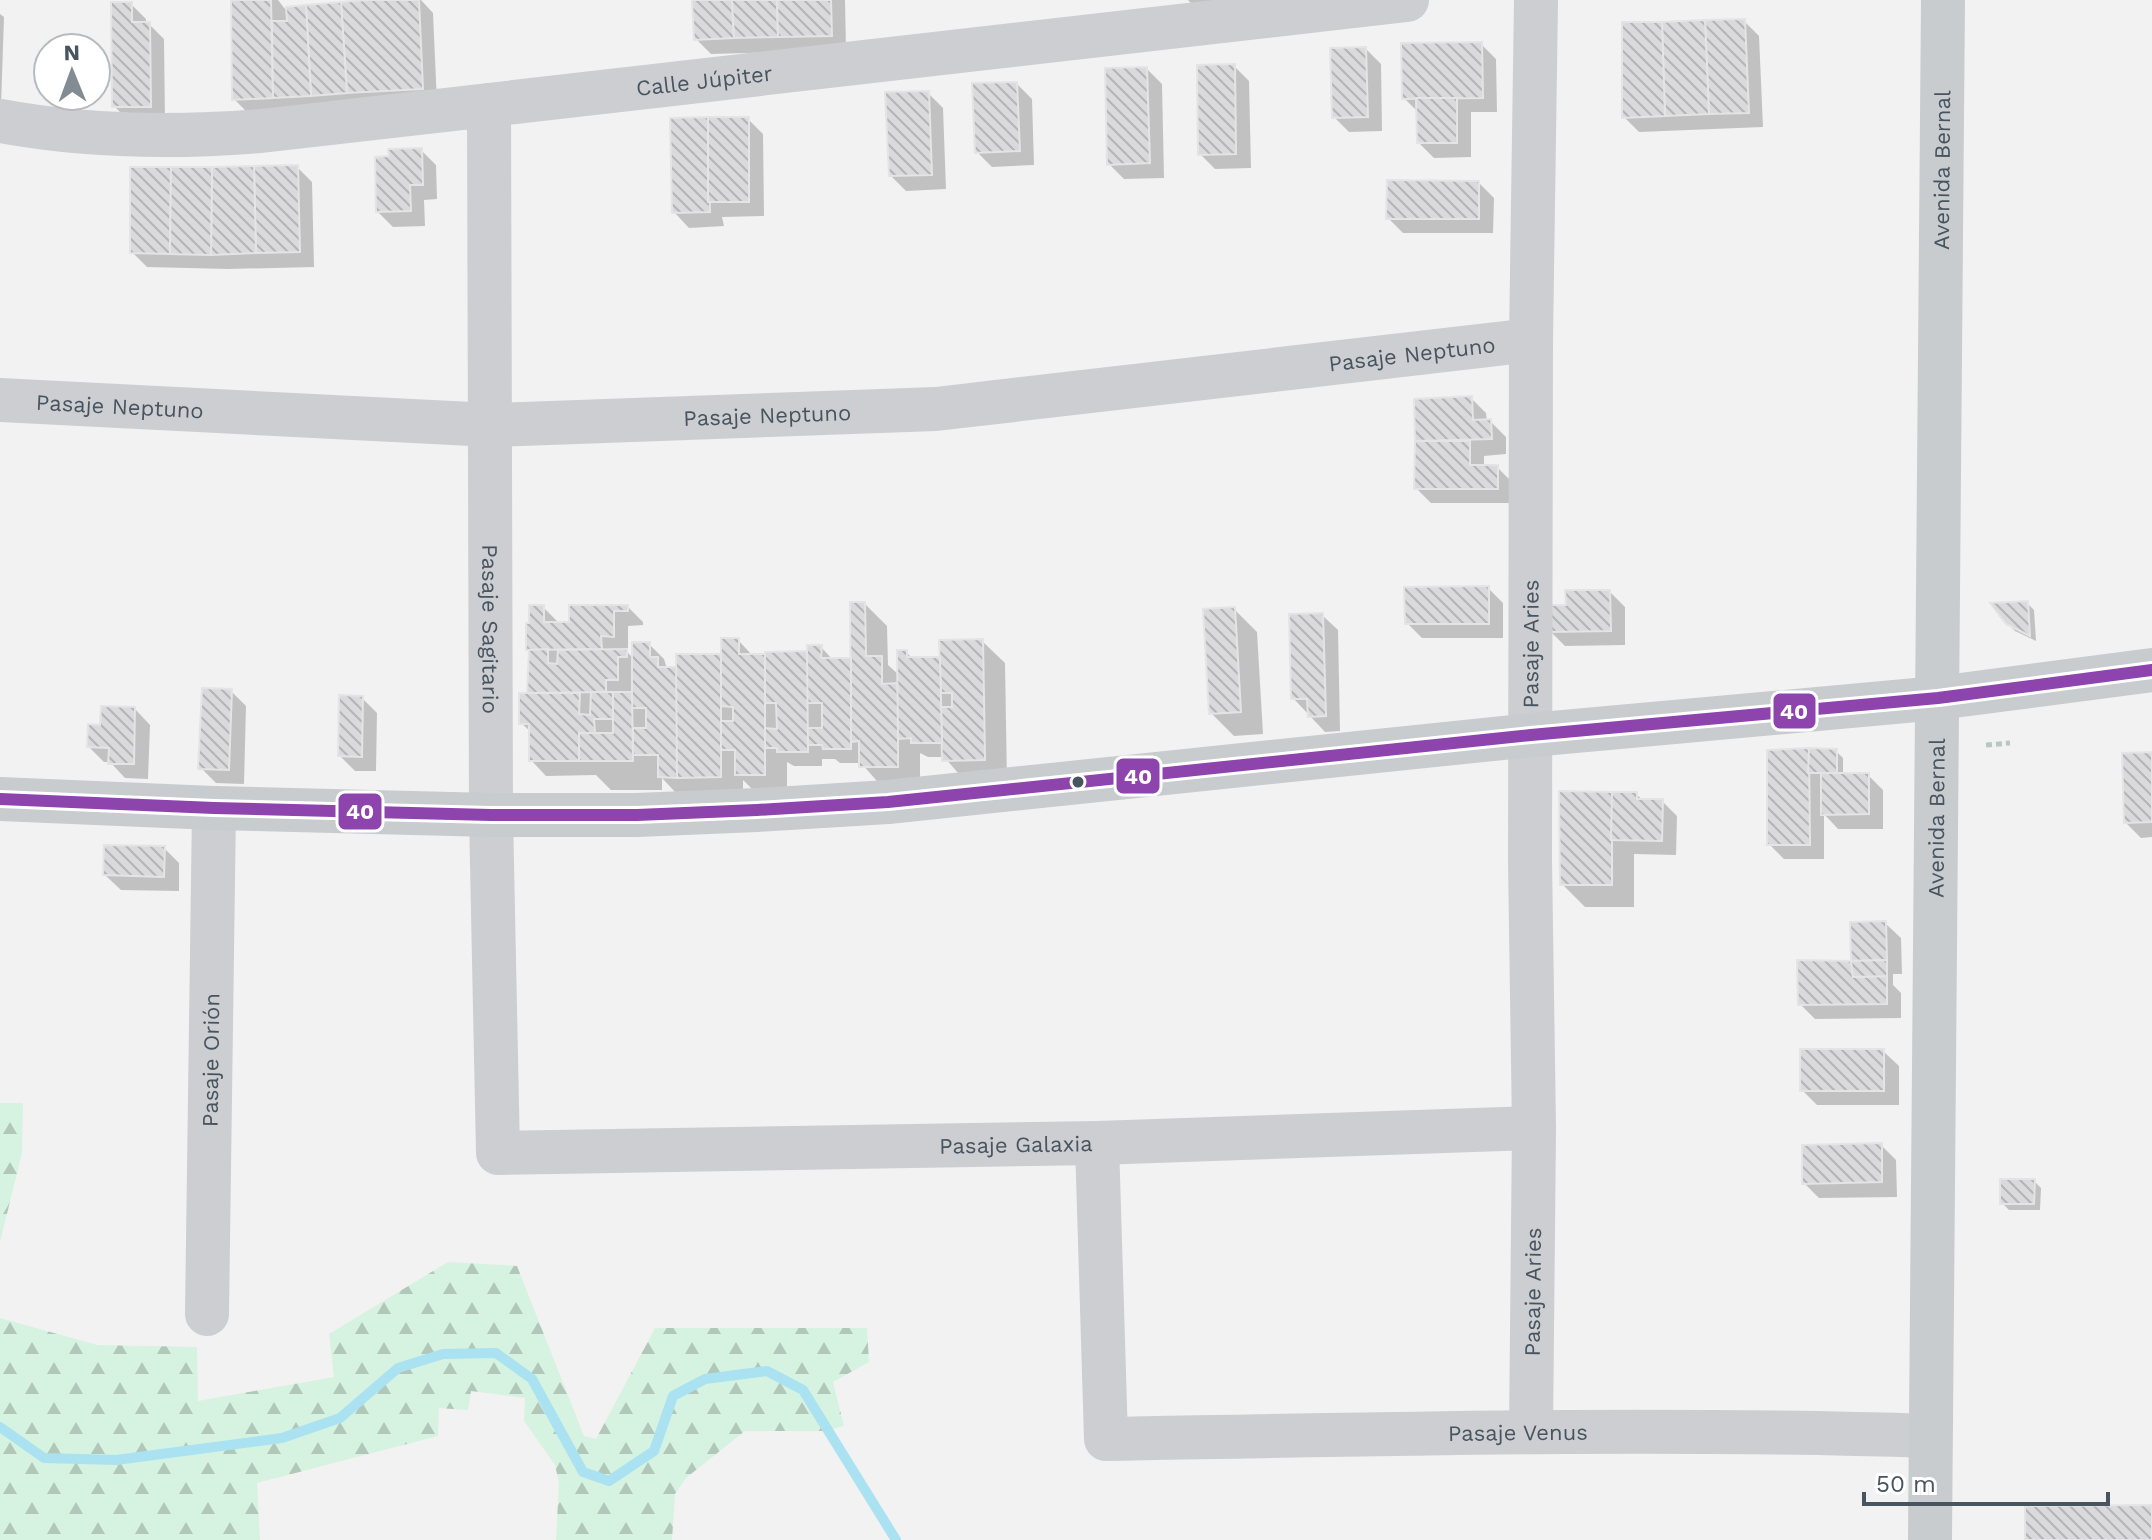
<svg xmlns="http://www.w3.org/2000/svg" width="2152" height="1540" font-family="'Work Sans',sans-serif">
	<defs>
		<pattern id="forest-firs" width="22" height="20" patternUnits="userSpaceOnUse" patternTransform="scale(2)"><rect width="22" height="20" fill="#d6f2e1"/><path d="M5 1l3.5 6h-7zM16 11l3.5 6h-7z" fill="#b0c7ba"/></pattern>
		<pattern id="building-back-hatch" width="6" height="6" patternUnits="userSpaceOnUse" patternTransform="scale(2)"><rect width="6" height="6" fill="#dadadc"/><path d="M-1 5l2 2M0 0l6 6M5-1l2 2" fill="none" stroke="#b3b4b6"/></pattern>
	</defs>
	<rect width="100%" height="100%" fill="#f3f2f2"/>
	<g fill="url(#forest-firs)">
		<polygon points="0,1103 23,1103 22,1153 0,1242"/>
		<polygon points="448,1262 517,1266 584,1436 596,1439 655,1328 867,1328 869,1362 833,1382 844,1426 824,1431 745,1431 686,1478 675,1494 672,1540 556,1540 559,1483 555,1465 524,1421 525,1398 471,1391 468,1410 439,1408 438,1436 257,1483 260,1540 0,1540 0,1318 97,1345 197,1347 198,1401 334,1377 329,1334"/>
	</g>
	<g fill="#0003">
		<polygon points="233,0 278,0 285,9 421,0 433,13 437,103 249,114 234,99"/>
		<polygon points="694,0 845,0 846,50 711,54 696,39"/>
		<polygon points="1188,0 1239,0 1198,10"/>
		<polygon points="131,4 146,19 146,24 149,24 164,39 165,121 129,121 114,106"/>
		<polygon points="0,14 4,17 1,106 0,106"/>
		<polygon points="1744,21 1759,36 1763,127 1639,132 1624,117"/>
		<polygon points="1481,44 1496,59 1497,112 1471,112 1471,157 1434,158 1419,143 1419,113 1404,98"/>
		<polygon points="1366,49 1381,64 1382,131 1349,132 1334,117"/>
		<polygon points="1234,66 1249,81 1251,168 1215,169 1200,154"/>
		<polygon points="1147,69 1162,84 1164,178 1124,179 1109,164"/>
		<polygon points="1017,84 1032,99 1034,165 992,167 977,152"/>
		<polygon points="928,93 943,108 946,189 906,191 891,176"/>
		<polygon points="748,119 763,134 764,216 722,217 724,226 689,228 674,212"/>
		<polygon points="421,150 436,165 437,199 424,200 425,226 393,227 378,212"/>
		<polygon points="297,167 312,182 314,267 228,269 147,267 132,252"/>
		<polygon points="1479,183 1494,198 1493,233 1403,233 1388,218"/>
		<polygon points="1471,398 1486,413 1487,422 1491,422 1506,437 1506,454 1484,456 1484,467 1497,467 1512,482 1512,503 1431,503 1416,488 1416,401"/>
		<polygon points="1488,588 1503,603 1503,638 1422,638 1407,623"/>
		<polygon points="1610,592 1625,607 1625,645 1565,646 1550,631"/>
		<polygon points="2027,603 2034,610 2036,641 2015,631 2007,623"/>
		<polygon points="865,604 887,626 888,665 899,675 906,652 913,659 942,659 982,641 1005,663 1007,782 967,783 944,757 928,757 920,753 920,789 884,789 861,763 840,763 835,759 822,759 822,766 794,766 787,762 787,797 760,797 743,780 743,799 675,792 662,778 662,790 611,790 596,775 546,776 531,760 531,732 521,723 529,694 531,652 528,649 543,607 558,622 571,624 571,607 628,607 643,622 643,625 628,626 628,653 634,659 649,644 664,659 667,669 678,669 723,656 738,640 753,656 809,653 821,647 833,660 852,660"/>
		<polygon points="1234,609 1257,632 1263,734 1234,736 1211,713"/>
		<polygon points="1322,615 1338,630 1340,731 1325,732 1293,698"/>
		<polygon points="231,691 246,706 244,784 216,783 201,768"/>
		<polygon points="362,698 377,713 376,771 355,771 340,756"/>
		<polygon points="135,709 150,725 148,779 125,778 110,762 104,762 89,747 102,727"/>
		<polygon points="1836,751 1843,758 1843,775 1868,775 1883,790 1883,829 1838,829 1824,814 1824,859 1784,859 1769,844 1769,752"/>
		<polygon points="2152,754 2152,837 2141,838 2126,823"/>
		<polygon points="1636,794 1644,801 1662,801 1677,816 1676,855 1634,854 1634,907 1585,907 1562,884"/>
		<polygon points="164,848 179,863 179,891 121,890 105,875"/>
		<polygon points="1885,923 1901,938 1902,974 1893,974 1893,985 1901,993 1901,1018 1815,1019 1800,1004 1856,963"/>
		<polygon points="1883,1051 1899,1066 1899,1105 1817,1105 1802,1090"/>
		<polygon points="1881,1145 1896,1160 1897,1197 1819,1198 1804,1183"/>
		<polygon points="2034,1181 2041,1188 2040,1210 2009,1210 2002,1203"/>
	</g>
	<g fill="none" stroke-linecap="round" stroke-linejoin="round">
		<polyline stroke="#aae2f1" stroke-width="10" points="0,1427 44,1458 116,1460 282,1438 340,1418 398,1368 443,1354 496,1353 532,1379 583,1472 609,1481 654,1451 673,1396 705,1379 767,1371 803,1390 896,1540"/>
	</g>
	<g fill="url(#building-back-hatch)" stroke="#e4e4e5" stroke-width="2">
		<polygon points="231,0 271,0 273,98 232,100"/>
		<polygon points="369,0 419,0 423,89 347,93 341,2"/>
		<polygon points="692,0 732,0 734,38 694,40"/>
		<polygon points="732,0 777,0 778,37 734,38"/>
		<polygon points="777,0 831,0 832,36 778,37"/>
		<polygon points="111,2 132,2 132,22 150,22 151,107 112,107"/>
		<polygon points="341,2 347,93 311,96 306,5"/>
		<polygon points="306,5 311,96 273,98 272,21 287,21 286,7"/>
		<polygon points="1745,19 1749,113 1709,114 1705,20"/>
		<polygon points="1705,20 1709,114 1665,116 1662,22"/>
		<polygon points="1622,22 1662,22 1665,116 1622,118"/>
		<polygon points="1482,42 1483,98 1402,99 1401,43"/>
		<polygon points="1366,47 1368,117 1332,118 1330,48"/>
		<polygon points="1235,64 1236,154 1198,155 1197,65"/>
		<polygon points="1147,67 1150,163 1107,165 1105,68"/>
		<polygon points="1017,82 1020,151 975,153 972,83"/>
		<polygon points="929,91 932,175 889,176 885,92"/>
		<polygon points="1416,98 1457,98 1457,143 1417,143"/>
		<polygon points="708,117 710,212 672,213 670,118"/>
		<rect x="708" y="117" width="41" height="85"/>
		<polygon points="422,148 423,185 410,185 411,211 376,212 375,157 389,156 388,149"/>
		<polygon points="298,165 300,252 256,253 254,166"/>
		<polygon points="254,166 256,253 211,255 212,167"/>
		<polygon points="130,167 171,167 170,254 130,253"/>
		<polygon points="171,167 212,167 211,255 170,254"/>
		<polygon points="1387,180 1479,181 1479,219 1386,219"/>
		<polygon points="1472,396 1473,420 1491,419 1492,439 1415,441 1414,399"/>
		<polygon points="1415,441 1470,441 1470,465 1498,465 1498,489 1414,489"/>
		<polygon points="1489,586 1489,624 1405,624 1404,587"/>
		<polygon points="1565,590 1610,590 1611,631 1548,632 1547,605 1566,605"/>
		<polygon points="2028,601 2030,636 2006,624 1990,603"/>
		<polygon points="850,602 865,602 866,656 882,656 882,684 898,683 898,767 859,767 859,741 851,742"/>
		<polygon points="529,605 544,605 544,622 569,622 569,605 628,605 628,611 614,611 614,637 601,636 602,649 526,650 526,623 529,623"/>
		<polygon points="1235,607 1241,712 1209,714 1203,609"/>
		<polygon points="1323,613 1326,716 1308,717 1307,699 1291,699 1289,614"/>
		<polygon points="721,638 739,638 739,654 765,654 765,775 735,775 735,750 721,750 721,721 733,721 733,707 721,706"/>
		<polygon points="983,639 985,760 942,761 941,707 952,707 952,693 941,693 939,640"/>
		<polygon points="632,642 650,642 650,657 658,657 658,667 677,667 677,778 658,777 658,755 633,755 633,728 646,728 646,708 632,708"/>
		<polygon points="807,645 822,645 821,658 851,658 851,749 823,749 822,745 808,745 807,728 822,728 822,703 807,703"/>
		<polygon points="548,649 548,663 557,664 558,650 627,649 627,657 618,657 618,680 606,680 606,692 527,693 529,650"/>
		<polygon points="897,650 907,650 907,657 940,657 942,743 911,743 911,738 898,739"/>
		<polygon points="807,651 808,752 777,752 777,748 765,748 765,728 777,729 776,703 765,703 765,652"/>
		<polygon points="676,654 721,654 721,777 677,778"/>
		<polygon points="202,688 232,689 229,770 198,769"/>
		<polygon points="591,692 613,692 613,719 594,719 595,733 579,733 579,761 529,761 529,724 519,724 519,693 580,693 579,714 590,715"/>
		<polygon points="613,692 632,692 633,761 579,761 579,733 613,733"/>
		<polygon points="339,695 363,696 362,757 338,756"/>
		<polygon points="101,706 135,707 134,764 108,764 109,748 87,747 88,724 100,725"/>
		<polygon points="1809,748 1810,845 1767,845 1767,750"/>
		<polygon points="1809,748 1837,749 1837,773 1808,773"/>
		<polygon points="2152,752 2152,822 2124,823 2122,753"/>
		<polygon points="1821,773 1869,773 1869,814 1821,815"/>
		<polygon points="1559,791 1612,792 1612,885 1560,885"/>
		<polygon points="1612,792 1637,792 1637,799 1663,799 1662,841 1611,840"/>
		<polygon points="104,845 165,846 164,877 103,875"/>
		<polygon points="1886,921 1887,960 1851,961 1850,922"/>
		<polygon points="1797,960 1851,961 1853,977 1887,976 1887,1004 1798,1005"/>
		<polygon points="1887,960 1887,976 1853,977 1851,961"/>
		<rect x="1800" y="1049" width="84" height="42"/>
		<polygon points="1882,1143 1882,1182 1802,1184 1802,1145"/>
		<polygon points="2000,1179 2035,1179 2034,1204 2000,1204"/>
		<polygon points="2152,1505 2152,1540 2025,1540 2025,1506"/>
	</g>
	<g fill="none" stroke-linecap="round" stroke-linejoin="round">
		<polyline stroke="#b9c7c2" stroke-width="5" stroke-dasharray="6 4" stroke-linecap="butt" points="1986,745 2010,743"/>
		<g stroke="#ccced1" stroke-width="44">
			<path id="s1" d="M489,105l2,710 7,338 599,-10 437,-15"/>
			<path id="s2" d="M0,121c86,16 174,17 261,10l1146,-131"/>
			<path id="s3" d="M0,400l492,25 444,-16 595,-69"/>
			<path id="s4" d="M1097,1143l9,296c275,-5 549,-12 824,-3"/>
			<path id="s5" d="M207,1314l7,-506"/>
			<path id="s6" d="M1531,1432l3,-304 -4,-268 1,-520 5,-340"/>
		</g>
		<g stroke="#c8cccf" stroke-width="44">
			<polyline points="0,799 214,808 491,815 637,815 757,810 888,802 1531,735 1938,698 2152,670"/>
			<path id="s7" d="M1930,1540l13,-1540"/>
		</g>
		<g stroke="#fff" stroke-width="18">
			<polyline id="bus-1" points="0,799 214,808 491,815 637,815 757,810 888,802 1531,735 1938,698 2152,670"/>
		</g>
		<use href="#bus-1" stroke="#8e44ad" stroke-width="12"/>
	</g>
	<circle fill="#485560" stroke="#fff" stroke-width="3" cx="1078" cy="782" r="7"/>
	<g text-anchor="middle" stroke-width="6" stroke-linejoin="round" paint-order="stroke">
		<g font-size="22" fill="#485560" stroke="#fff">
			<text dy="8" stroke="none"><textPath href="#s2" startOffset="708">Calle Júpiter</textPath></text>
			<text dy="8" stroke="none"><textPath href="#s7" startOffset="1370">Avenida Bernal</textPath></text>
			<text dy="8" stroke="none"><textPath href="#s3" startOffset="1416">Pasaje Neptuno</textPath></text>
			<text dy="8" stroke="none"><textPath href="#s3" startOffset="120">Pasaje Neptuno</textPath></text>
			<text dy="8" stroke="none"><textPath href="#s3" startOffset="768">Pasaje Neptuno</textPath></text>
			<text dy="8" stroke="none"><textPath href="#s1" startOffset="524">Pasaje Sagitario</textPath></text>
			<text dy="8" stroke="none"><textPath href="#s6" startOffset="788">Pasaje Aries</textPath></text>
			<text dy="8" stroke="none"><textPath href="#s7" startOffset="722">Avenida Bernal</textPath></text>
			<text dy="8" stroke="none"><textPath href="#s5" startOffset="254">Pasaje Orión</textPath></text>
			<text dy="8" stroke="none"><textPath href="#s1" startOffset="1566">Pasaje Galaxia</textPath></text>
			<text dy="8" stroke="none"><textPath href="#s6" startOffset="140">Pasaje Aries</textPath></text>
			<text dy="8" stroke="none"><textPath href="#s4" startOffset="708">Pasaje Venus</textPath></text>
		</g>
	</g>
	<g stroke="#fff" stroke-width="3">
		<rect x="1772" y="692" width="45" height="38" rx="8" fill="#8e44ad"/>
		<rect x="1115" y="757" width="46" height="38" rx="8" fill="#8e44ad"/>
		<rect x="337" y="792" width="46" height="39" rx="8" fill="#8e44ad"/>
	</g>
	<g font-size="22" text-anchor="middle" font-weight="bold" fill="#fff">
		<text x="1794" y="719">40</text>
		<text x="1138" y="784">40</text>
		<text x="360" y="819">40</text>
	</g>
	<g transform="translate(72 72) rotate(359)"><circle r="38" fill="#ffffff" stroke="#b6bbbf" stroke-width="2"/>
	<path d="M0-6L14 30L0 20L-14 30Z" fill="#848c93"/>
	<text y="-12" font-size="22" font-weight="bold" text-anchor="middle" fill="#485560">N</text>
	</g>
	<path d="M1864 1492v12h244v-12" fill="none" stroke="#485560" stroke-width="4"/>
	<text x="1876" y="1492" font-size="24" fill="#485560" stroke="#ffffff" stroke-width="6" paint-order="stroke">50 m</text>
</svg>
